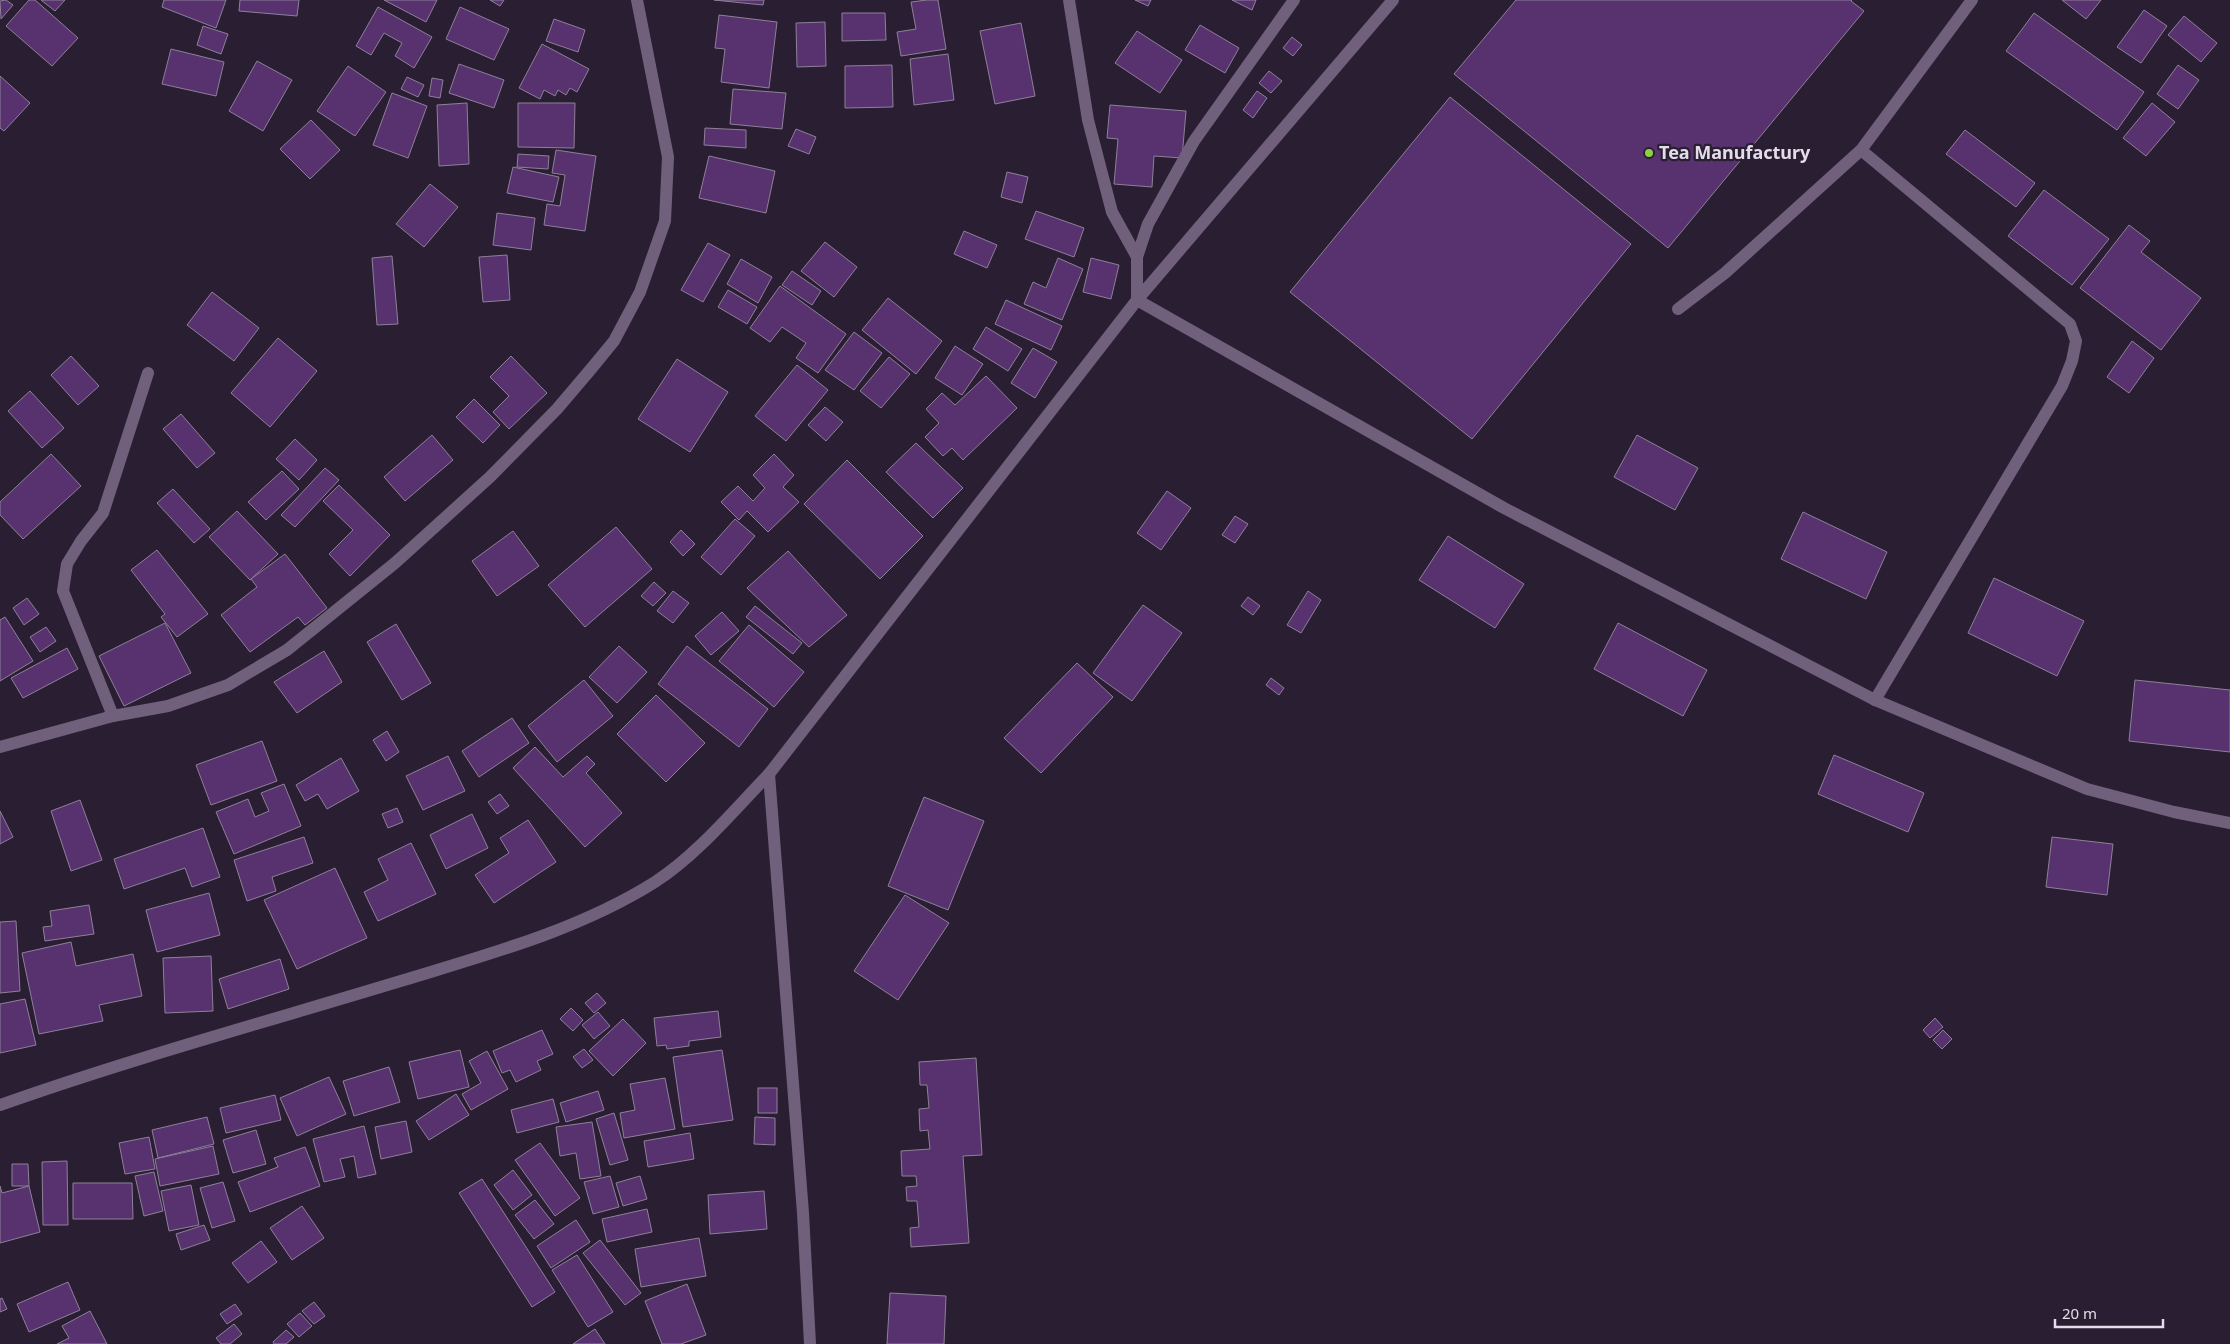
<svg xmlns="http://www.w3.org/2000/svg" width="2230" height="1344" font-family="'Noto Sans',sans-serif">
	<rect width="100%" height="100%" fill="#2a1e32"/>
	<g fill="#57326f" stroke="#8e8099">
		<polygon points="6,0 13,5 1,19 0,1"/>
		<polygon points="29,0 35,0 78,38 52,66 6,26"/>
		<polygon points="41,0 65,0 55,11"/>
		<polygon points="164,0 226,0 216,28 162,7"/>
		<polygon points="240,0 299,0 297,16 239,11"/>
		<polygon points="384,0 437,0 426,22"/>
		<polygon points="490,0 504,0 500,6"/>
		<polygon points="714,0 764,0 763,5"/>
		<polygon points="927,0 938,0 946,49 901,56 897,32 916,29 911,2"/>
		<polygon points="1135,0 1151,0 1148,6"/>
		<polygon points="1232,0 1256,0 1252,10"/>
		<polygon points="1516,0 1852,0 1851,1 1864,11 1668,248 1454,74"/>
		<polygon points="2062,0 2101,0 2086,19"/>
		<polygon points="378,7 432,37 414,68 395,56 402,43 384,33 371,55 356,46"/>
		<polygon points="460,7 509,29 494,60 446,39"/>
		<polygon points="2144,10 2167,26 2141,63 2117,47"/>
		<polygon points="842,13 885,13 886,40 842,41"/>
		<polygon points="2034,13 2144,92 2117,130 2006,51"/>
		<polygon points="719,15 777,22 769,88 721,82 725,49 715,48"/>
		<polygon points="2184,16 2217,43 2201,62 2168,35"/>
		<polygon points="554,19 585,30 578,52 546,41"/>
		<polygon points="825,22 826,66 797,67 796,23"/>
		<polygon points="1021,23 1035,96 995,104 980,31"/>
		<polygon points="1200,25 1239,48 1225,73 1185,50"/>
		<polygon points="203,26 228,34 221,54 197,45"/>
		<polygon points="1137,31 1182,60 1160,93 1115,63"/>
		<polygon points="1292,37 1302,45 1293,56 1283,48"/>
		<polygon points="542,44 589,69 577,92 570,88 566,95 558,90 555,96 544,90 540,99 519,88"/>
		<polygon points="171,49 224,62 216,96 162,84"/>
		<polygon points="948,54 954,100 914,105 910,59"/>
		<polygon points="257,61 292,80 263,131 229,111"/>
		<polygon points="459,64 504,80 494,108 449,93"/>
		<polygon points="892,65 893,107 845,108 845,66"/>
		<polygon points="2178,65 2199,80 2178,109 2157,94"/>
		<polygon points="348,66 386,92 355,136 317,111"/>
		<polygon points="1269,71 1282,81 1271,93 1259,83"/>
		<polygon points="0,76 30,103 4,131 0,128"/>
		<polygon points="407,77 424,85 418,97 401,89"/>
		<polygon points="432,78 443,80 440,98 429,96"/>
		<polygon points="733,89 786,93 782,129 730,124"/>
		<polygon points="1257,91 1267,98 1253,118 1243,110"/>
		<polygon points="392,93 427,106 408,158 373,145"/>
		<polygon points="1450,97 1631,244 1472,439 1290,292"/>
		<polygon points="467,103 469,164 439,166 437,105"/>
		<polygon points="518,103 575,103 574,148 518,147"/>
		<polygon points="2152,103 2175,122 2146,156 2123,138"/>
		<polygon points="1110,105 1186,111 1182,158 1154,156 1152,187 1114,184 1118,139 1107,138"/>
		<polygon points="311,120 340,150 310,179 280,149"/>
		<polygon points="705,128 746,130 746,148 704,145"/>
		<polygon points="796,129 816,137 809,154 788,146"/>
		<polygon points="1965,130 2035,183 2016,207 1946,154"/>
		<polygon points="556,150 596,156 585,231 544,225 547,204 560,206 565,175 552,173"/>
		<polygon points="518,154 549,156 548,169 517,167"/>
		<polygon points="709,156 775,171 766,213 699,198"/>
		<polygon points="513,167 559,177 553,202 507,193"/>
		<polygon points="1007,172 1028,177 1022,203 1001,197"/>
		<polygon points="430,184 458,207 424,247 396,224"/>
		<polygon points="2044,190 2109,239 2072,285 2008,236"/>
		<polygon points="1036,211 1084,228 1074,257 1025,239"/>
		<polygon points="497,213 535,218 531,250 493,245"/>
		<polygon points="2129,225 2150,241 2141,252 2201,298 2161,350 2080,288"/>
		<polygon points="964,231 997,245 987,268 954,254"/>
		<polygon points="825,242 857,267 834,297 801,271"/>
		<polygon points="708,243 730,255 703,302 681,290"/>
		<polygon points="507,255 510,300 483,302 479,257"/>
		<polygon points="392,256 398,324 377,325 372,258"/>
		<polygon points="1058,258 1083,269 1062,320 1024,304 1033,282 1046,288"/>
		<polygon points="1091,258 1119,265 1111,299 1083,292"/>
		<polygon points="741,259 772,277 758,303 727,284"/>
		<polygon points="792,271 821,291 812,305 782,285"/>
		<polygon points="780,286 846,334 818,373 796,358 806,343 782,327 770,342 750,328"/>
		<polygon points="728,290 757,307 747,324 718,307"/>
		<polygon points="212,292 259,328 234,361 187,325"/>
		<polygon points="888,298 942,341 916,374 862,330"/>
		<polygon points="1006,300 1062,326 1051,350 995,324"/>
		<polygon points="986,327 1022,349 1008,371 973,349"/>
		<polygon points="854,332 882,353 854,390 825,370"/>
		<polygon points="278,338 317,371 270,427 231,393"/>
		<polygon points="2132,341 2154,358 2129,393 2107,377"/>
		<polygon points="955,346 983,364 962,395 935,378"/>
		<polygon points="1033,348 1057,362 1035,398 1011,383"/>
		<polygon points="71,356 99,386 78,405 51,375"/>
		<polygon points="511,356 547,393 509,429 493,412 509,396 490,377"/>
		<polygon points="889,357 910,374 881,408 860,391"/>
		<polygon points="677,359 728,392 690,452 638,419"/>
		<polygon points="797,365 828,390 786,441 755,416"/>
		<polygon points="986,376 1017,408 963,460 952,448 943,456 925,437 939,423 926,409 942,393 955,405"/>
		<polygon points="30,391 64,428 42,448 8,411"/>
		<polygon points="474,399 500,425 483,443 456,417"/>
		<polygon points="825,407 843,422 826,441 808,425"/>
		<polygon points="181,414 215,453 197,468 163,429"/>
		<polygon points="432,435 453,460 405,501 384,477"/>
		<polygon points="1637,435 1698,468 1675,510 1614,477"/>
		<polygon points="295,439 317,460 299,480 276,459"/>
		<polygon points="916,443 963,488 933,518 886,472"/>
		<polygon points="51,454 81,486 23,539 0,515 0,502"/>
		<polygon points="774,454 794,475 783,487 799,502 768,532 747,511 739,520 721,502 738,486 753,501 765,488 753,475"/>
		<polygon points="847,460 923,536 880,579 804,504"/>
		<polygon points="325,468 339,480 295,527 281,515"/>
		<polygon points="282,471 299,489 266,520 248,502"/>
		<polygon points="339,485 390,535 350,576 329,554 353,530 323,501"/>
		<polygon points="173,489 210,529 194,543 157,503"/>
		<polygon points="1167,491 1191,508 1161,550 1137,533"/>
		<polygon points="237,511 278,554 250,580 209,537"/>
		<polygon points="1803,512 1887,552 1866,599 1781,559"/>
		<polygon points="1235,516 1248,524 1235,543 1222,535"/>
		<polygon points="735,519 755,536 721,575 701,557"/>
		<polygon points="616,527 652,569 585,627 548,585"/>
		<polygon points="681,530 695,544 683,556 670,542"/>
		<polygon points="513,531 539,566 497,596 472,561"/>
		<polygon points="1448,536 1524,584 1495,628 1419,580"/>
		<polygon points="157,550 208,614 177,637 161,617 165,614 131,570"/>
		<polygon points="788,551 847,615 809,647 747,588"/>
		<polygon points="285,554 327,608 305,625 298,617 250,652 221,615 257,587 251,579"/>
		<polygon points="1994,578 2084,621 2057,676 1968,633"/>
		<polygon points="654,582 666,593 653,606 641,596"/>
		<polygon points="673,591 689,603 673,623 657,611"/>
		<polygon points="1308,591 1321,600 1301,633 1287,625"/>
		<polygon points="1248,597 1260,606 1253,615 1241,606"/>
		<polygon points="27,598 39,614 24,625 13,608"/>
		<polygon points="1143,605 1182,633 1132,701 1093,673"/>
		<polygon points="755,606 802,643 793,654 746,617"/>
		<polygon points="722,612 739,631 711,655 695,636"/>
		<polygon points="5,617 33,661 0,681 0,620"/>
		<polygon points="165,623 191,673 124,706 99,656"/>
		<polygon points="1618,623 1707,670 1683,716 1594,669"/>
		<polygon points="396,624 431,683 402,700 367,642"/>
		<polygon points="749,625 804,672 774,707 719,661"/>
		<polygon points="46,627 56,641 40,652 30,637"/>
		<polygon points="619,646 647,672 617,703 589,677"/>
		<polygon points="687,646 768,709 739,747 658,684"/>
		<polygon points="67,648 78,669 23,698 11,678"/>
		<polygon points="324,651 342,682 297,713 274,682"/>
		<polygon points="1077,663 1113,697 1041,773 1004,738"/>
		<polygon points="1271,678 1284,688 1279,695 1266,685"/>
		<polygon points="584,680 613,716 557,762 528,726"/>
		<polygon points="2135,680 2230,690 2230,752 2129,741"/>
		<polygon points="656,695 705,743 666,782 617,734"/>
		<polygon points="512,718 529,743 479,777 462,751"/>
		<polygon points="387,731 399,752 386,761 373,740"/>
		<polygon points="262,741 277,781 211,805 196,765"/>
		<polygon points="535,747 563,777 587,756 595,764 586,773 622,813 585,847 513,768"/>
		<polygon points="1834,755 1924,793 1908,832 1818,794"/>
		<polygon points="448,756 465,791 423,810 406,776"/>
		<polygon points="341,758 359,791 327,809 318,794 305,801 296,785"/>
		<polygon points="284,784 301,826 234,854 216,812 248,799 255,817 269,811 261,793"/>
		<polygon points="500,794 509,806 497,814 488,802"/>
		<polygon points="924,797 984,821 948,910 888,886"/>
		<polygon points="80,800 102,860 71,871 51,811"/>
		<polygon points="397,808 403,822 388,828 382,814"/>
		<polygon points="0,811 13,837 0,844"/>
		<polygon points="472,814 488,848 446,869 430,835"/>
		<polygon points="528,820 556,862 494,903 475,875 509,853 500,838"/>
		<polygon points="203,828 220,877 192,887 185,868 124,889 114,859"/>
		<polygon points="304,837 313,863 272,877 276,891 247,901 234,860"/>
		<polygon points="2052,837 2113,844 2107,895 2046,887"/>
		<polygon points="411,843 436,894 378,921 364,892 388,880 378,859"/>
		<polygon points="335,868 367,938 297,969 264,900"/>
		<polygon points="209,893 220,935 157,952 146,910"/>
		<polygon points="905,895 949,923 898,1000 854,971"/>
		<polygon points="89,905 94,934 45,941 43,927 52,926 50,911"/>
		<polygon points="16,921 20,991 0,993 0,922"/>
		<polygon points="71,942 76,966 133,954 142,996 99,1005 103,1021 39,1034 22,953"/>
		<polygon points="211,956 213,1011 165,1013 163,958"/>
		<polygon points="280,959 289,989 228,1009 219,979"/>
		<polygon points="597,993 606,1003 594,1013 585,1003"/>
		<polygon points="25,999 36,1045 0,1053 0,1004"/>
		<polygon points="571,1008 583,1020 573,1031 560,1019"/>
		<polygon points="718,1011 721,1037 689,1041 689,1046 667,1049 666,1045 657,1046 654,1018"/>
		<polygon points="598,1012 610,1026 594,1039 582,1025"/>
		<polygon points="1935,1018 1943,1027 1930,1038 1923,1030"/>
		<polygon points="623,1019 646,1043 613,1076 589,1051"/>
		<polygon points="542,1030 553,1054 537,1061 541,1070 516,1082 510,1070 502,1073 493,1051"/>
		<polygon points="1943,1030 1952,1039 1942,1049 1933,1040"/>
		<polygon points="584,1049 593,1060 582,1068 573,1057"/>
		<polygon points="460,1050 469,1087 418,1099 409,1062"/>
		<polygon points="722,1050 733,1120 683,1127 673,1057"/>
		<polygon points="487,1051 508,1089 471,1110 462,1094 481,1083 469,1061"/>
		<polygon points="976,1058 982,1155 963,1156 969,1243 911,1247 910,1228 919,1227 917,1201 907,1201 906,1187 917,1186 916,1176 902,1176 901,1151 930,1149 928,1130 920,1131 919,1109 929,1108 927,1085 920,1085 919,1062"/>
		<polygon points="389,1067 400,1102 354,1116 343,1081"/>
		<polygon points="329,1077 346,1114 297,1136 280,1098"/>
		<polygon points="665,1078 675,1129 624,1138 620,1113 635,1110 630,1084"/>
		<rect x="758" y="1088" width="19" height="25"/>
		<polygon points="598,1091 604,1110 566,1122 560,1103"/>
		<polygon points="456,1094 469,1115 429,1140 416,1121"/>
		<polygon points="275,1095 281,1120 226,1133 220,1108"/>
		<polygon points="553,1099 559,1122 517,1133 511,1110"/>
		<polygon points="614,1113 628,1160 610,1165 596,1119"/>
		<polygon points="207,1117 214,1144 158,1158 152,1130"/>
		<polygon points="755,1117 775,1118 775,1145 754,1144"/>
		<polygon points="406,1121 412,1152 381,1159 375,1127"/>
		<polygon points="592,1122 601,1176 580,1179 576,1153 560,1156 556,1127"/>
		<polygon points="364,1126 376,1174 358,1178 354,1156 340,1159 345,1177 324,1182 313,1139"/>
		<polygon points="256,1130 266,1164 233,1173 223,1140"/>
		<polygon points="690,1133 694,1159 648,1167 644,1141"/>
		<polygon points="149,1137 155,1169 125,1174 119,1143"/>
		<polygon points="540,1143 580,1198 555,1216 515,1160"/>
		<polygon points="213,1146 219,1174 160,1186 155,1159"/>
		<polygon points="305,1147 320,1186 250,1212 238,1182 278,1167 274,1158"/>
		<polygon points="67,1161 68,1225 43,1225 42,1162"/>
		<polygon points="12,1164 28,1164 29,1186 12,1186"/>
		<polygon points="513,1170 532,1195 513,1210 494,1185"/>
		<polygon points="154,1172 163,1211 144,1216 135,1176"/>
		<polygon points="610,1176 619,1207 593,1214 584,1182"/>
		<polygon points="640,1176 647,1199 623,1206 616,1183"/>
		<polygon points="482,1179 555,1292 532,1307 459,1193"/>
		<polygon points="223,1182 235,1221 212,1228 200,1188"/>
		<polygon points="73,1183 132,1183 133,1219 73,1219"/>
		<polygon points="191,1185 199,1225 169,1231 161,1191"/>
		<polygon points="0,1186 2,1193 29,1186 40,1232 0,1243"/>
		<polygon points="764,1191 767,1229 710,1234 708,1195"/>
		<polygon points="535,1200 554,1224 534,1239 515,1215"/>
		<polygon points="302,1206 324,1238 292,1260 270,1228"/>
		<polygon points="647,1209 652,1232 607,1242 602,1219"/>
		<polygon points="576,1220 590,1242 551,1268 537,1246"/>
		<polygon points="204,1225 210,1240 181,1250 176,1234"/>
		<polygon points="699,1238 706,1276 641,1287 635,1249"/>
		<polygon points="600,1240 641,1293 625,1305 583,1253"/>
		<polygon points="261,1241 277,1262 248,1283 232,1263"/>
		<polygon points="577,1255 613,1312 588,1327 552,1270"/>
		<polygon points="68,1282 80,1310 29,1332 17,1304"/>
		<polygon points="687,1284 706,1335 681,1344 662,1344 645,1301"/>
		<polygon points="890,1293 946,1296 944,1344 887,1344"/>
		<polygon points="2,1298 7,1309 0,1312 0,1299"/>
		<polygon points="314,1302 325,1316 314,1324 302,1311"/>
		<polygon points="235,1304 242,1314 227,1324 220,1314"/>
		<polygon points="90,1311 107,1344 57,1344 69,1338 62,1326"/>
		<polygon points="300,1313 312,1326 299,1337 287,1324"/>
		<polygon points="234,1324 242,1334 230,1344 221,1344 216,1338"/>
		<polygon points="595,1329 605,1344 573,1344"/>
		<polygon points="286,1330 294,1337 286,1344 274,1344 273,1342"/>
	</g>
	<g fill="none" stroke-linecap="round" stroke-linejoin="round">
		<g stroke="#71607c" stroke-width="12">
			<polyline points="1861,150 2070,324 2076,341 2072,361 2062,386 1875,700"/>
			<polyline points="1137,300 1504,508 1875,700 2087,789 2174,812 2230,823"/>
			<polyline points="1678,309 1725,273 1861,150 1972,0"/>
		</g>
		<g stroke="#71607c" stroke-width="12">
			<polyline points="1069,0 1088,120 1112,212 1137,257"/>
			<polyline points="1137,300 1137,257 1148,224 1194,141 1294,0"/>
			<polyline points="113,716 63,591 67,564 81,541 103,513 148,373"/>
			<polyline points="0,747 113,716 168,706 228,685 287,650 395,563 490,477 557,409 591,369 614,341 640,292 665,221 668,157 637,0"/>
			<polyline points="769,774 803,1213 810,1344"/>
		</g>
		<path stroke="#71607c" stroke-width="12" d="M0,1105c133,-47 269,-84 404,-125 85,-26 175,-50 251,-98 42,-27 79,-72 114,-108l368,-474 256,-300"/>
	</g>
	<circle fill="#8ece43" stroke="#2a1e32" stroke-width="2" cx="1649" cy="153" r="5"/>
	<g text-anchor="middle" stroke-width="4.5" stroke-linejoin="round" paint-order="stroke">
		<g font-size="18" font-weight="bold" fill="#e3dce9" stroke="#2a1e32" text-anchor="start">
			<text x="1659" y="159">Tea Manufactury</text>
		</g>
	</g>
	<path d="M2055 1319v8h108v-8" fill="none" stroke="#e3dce9" stroke-width="2.5"/>
	<text x="2062" y="1319" font-size="15" fill="#e3dce9" stroke="#2a1e32" stroke-width="4" paint-order="stroke">20 m</text>
</svg>
